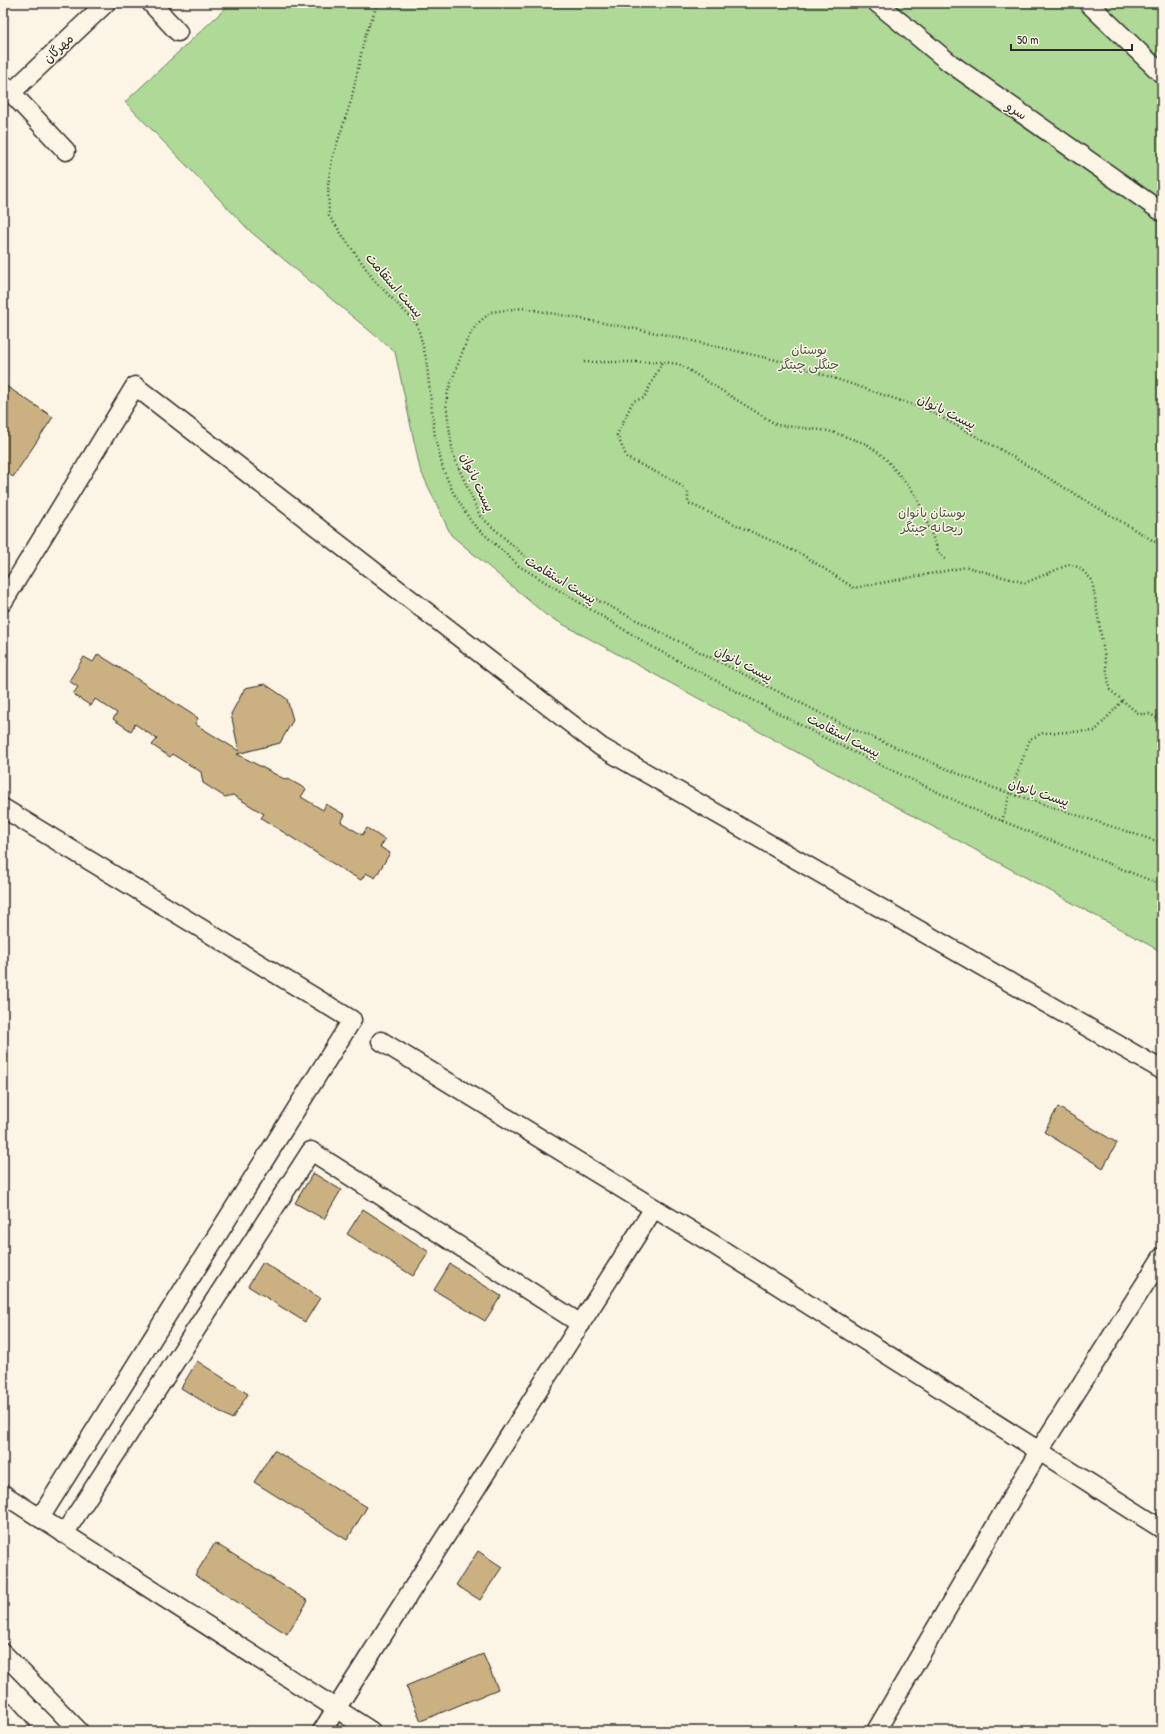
<svg xmlns="http://www.w3.org/2000/svg" width="1165" height="1734" font-family="'Patrick Hand','Playpen Sans Arabic',sans-serif">
	<rect width="100%" height="100%" fill="#fcf5e5"/>
	<filter id="ink" filterUnits="userSpaceOnUse"><feTurbulence type="fractalNoise" baseFrequency=".025" numOctaves="2"/><feDisplacementMap in="SourceGraphic" scale="8" xChannelSelector="R" yChannelSelector="G"/><feConvolveMatrix kernelMatrix="1 2 1 2 8 2 1 2 1" color-interpolation-filters="sRGB"/></filter>
	<g filter="url(#ink)">
		<polygon fill="#aed996" stroke="#6c8260" points="231,3 1162,3 1162,952 546,615 451,535 420,469 395,352 251,232 125,102"/>
		<g fill="#cbb181" stroke="#2b2b2b">
			<polygon points="3,384 53,417 13,477 3,470"/>
			<polygon points="98,654 198,718 195,724 239,751 231,714 245,688 265,684 287,699 293,720 280,743 237,754 286,780 288,779 306,789 301,797 323,810 326,804 345,815 341,822 362,835 367,828 385,840 380,847 390,853 375,878 366,873 361,880 340,868 261,818 264,814 233,795 225,797 203,783 201,772 172,754 170,757 152,745 157,739 135,724 131,731 113,719 117,713 95,699 91,706 73,694 78,687 69,681 84,657 93,662"/>
			<polygon points="1058,1107 1117,1143 1103,1168 1044,1132"/>
			<polygon points="313,1173 341,1190 324,1219 295,1203"/>
			<polygon points="363,1209 429,1252 413,1276 347,1234"/>
			<polygon points="263,1262 320,1298 305,1322 248,1286"/>
			<polygon points="450,1264 501,1296 485,1321 434,1290"/>
			<polygon points="197,1361 248,1394 232,1419 181,1388"/>
			<polygon points="274,1450 367,1507 347,1540 254,1482"/>
			<polygon points="215,1543 308,1601 287,1634 195,1575"/>
			<polygon points="478,1551 502,1567 480,1600 456,1585"/>
			<polygon points="483,1654 498,1689 421,1721 406,1686"/>
		</g>
		<g fill="none" stroke-linecap="round" stroke-linejoin="round">
			<g stroke="#2b2b2b" stroke-width="21">
				<g id="minor">
					<polyline points="151,3 178,32"/>
					<polyline points="877,3 950,63 1162,212"/>
					<polyline points="1088,3 1162,74"/>
					<polyline points="4,85 66,151"/>
					<polyline points="11,93 106,3"/>
					<polyline points="3,602 135,386 601,747 1162,1070"/>
					<polyline points="3,808 352,1020 40,1518"/>
					<polyline points="381,1041 716,1246 1162,1529"/>
					<polyline points="3,1494 371,1731"/>
					<polyline points="64,1534 311,1151 581,1324"/>
					<polyline points="3,1653 79,1731"/>
					<polyline points="3,1710 22,1731"/>
					<polyline points="322,1731 654,1208"/>
					<polyline points="876,1731 1039,1451 1162,1257"/>
				</g>
			</g>
			<g stroke="#2b2b2b" stroke-width="2.5" stroke-dasharray="1 3" stroke-linecap="butt">
				<polyline points="378,3 365,36 351,101 332,159 328,185 329,216 374,280 417,324 426,358 435,437 443,469 453,492 472,523 519,566 656,649 827,739 975,810 1162,885"/>
				<polyline points="584,362 662,362"/>
				<polyline points="1162,546 1003,451 928,410 789,363 657,333 523,308 491,312 477,324 467,340 448,391 446,404 453,455 480,516 530,561 599,601 848,727 985,785 1162,843"/>
				<polyline points="945,559 939,553 916,495 885,458 867,444 829,431 777,425 679,364 662,362 644,398 633,401 617,435 627,458 676,482 688,492 688,503 803,555 854,588 967,567 1025,583 1070,564 1080,568 1092,580 1110,690 1139,714 1150,714 1162,721"/>
				<polyline points="1002,821 1010,793 1030,739 1043,733 1095,731 1123,700"/>
			</g>
			<use href="#minor" stroke="#fcf5e5" stroke-width="18"/>
		</g>
	</g>
	<g text-anchor="middle" stroke-width="3" stroke-linejoin="round" paint-order="stroke">
		<g font-size="13" fill="#2b2b2b" stroke="#fcf5e5">
			<text transform="translate(58 48) rotate(-43)" y="5">مهرگان</text>
			<text transform="translate(1017 110) rotate(35)" y="5">سرو</text>
			<text transform="translate(395 285) rotate(49)" y="5">پیست استقامت</text>
			<text transform="translate(947 411) rotate(26)" y="5">پیست بانوان</text>
			<text transform="translate(478 482) rotate(65)" y="5">پیست بانوان</text>
			<text transform="translate(561 579) rotate(31)" y="5">پیست استقامت</text>
			<text transform="translate(744 663) rotate(27)" y="5">پیست بانوان</text>
			<text transform="translate(844 735) rotate(27)" y="5">پیست استقامت</text>
			<text transform="translate(1039 792) rotate(18)" y="5">پیست بانوان</text>
		</g>
		<g font-size="13" fill="#4c5646" stroke="#fcf5e5">
			<text x="809" y="354">بوستان<tspan x="809" dy="15">جنگلی چیتگر</tspan></text>
			<text x="932" y="517">بوستان بانوان<tspan x="932" dy="15">ریحانه چیتگر</tspan></text>
		</g>
	</g>
	<rect width="1165" height="1734" fill="none" stroke="#fcf5e5" stroke-width="16"/>
	<rect x="8" y="8" width="1149" height="1718" fill="none" stroke="#2b2b2b" stroke-width="1.5" filter="url(#ink)"/>
	<path d="M1011 44v6h121v-6" fill="none" stroke="#2b2b2b" stroke-width="2"/>
	<text x="1017" y="44" font-size="12" fill="#2b2b2b" stroke="#fcf5e5" stroke-width="3" paint-order="stroke">50 m</text>
</svg>
